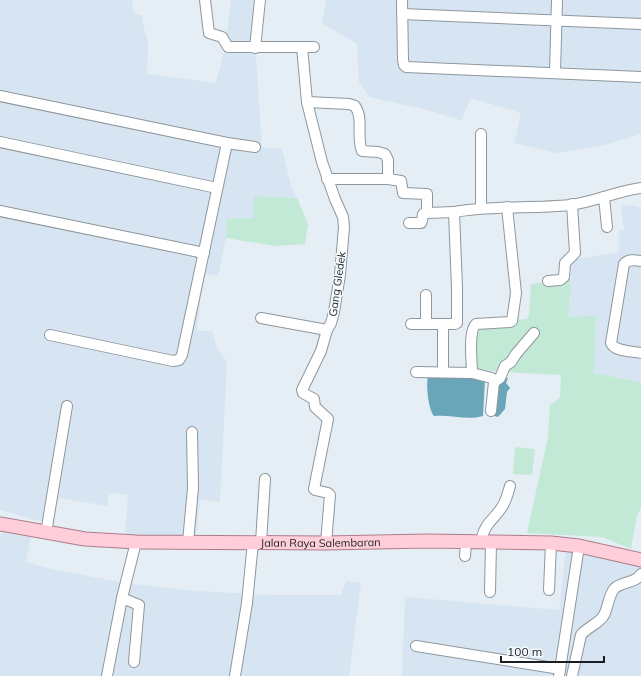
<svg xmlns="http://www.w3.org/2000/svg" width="641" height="676" font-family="Mulish,sans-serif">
	<rect width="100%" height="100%" fill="#e5eef4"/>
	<g fill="#d6e5f1">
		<polygon points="0,0 132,0 134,14 142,15 144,29 148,41 147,74 216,83 225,47 231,0 260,0 255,43 262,147 282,149 291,185 297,198 254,196 254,218 227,219 226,238 218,276 203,274 197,331 212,331 217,348 227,362 220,502 200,500 196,536 125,536 128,495 109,493 107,506 54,497 51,524 0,510"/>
		<polygon points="326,0 641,0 641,134 605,145 557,153 514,143 521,113 471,98 461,120 424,109 369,97 359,82 357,44 322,23"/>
		<polygon points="621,205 637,206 641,209 641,382 594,373 596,317 568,317 572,260 619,252 619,230 624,230"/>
		<polygon points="3,527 32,532 26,562 51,569 132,584 197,591 274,595 341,595 346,581 361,583 349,676 0,676 0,541"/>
		<polygon points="566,549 641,562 641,676 402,676 405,597 559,610"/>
	</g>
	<g fill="#c2e8d6">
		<polygon points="254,196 297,198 308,224 305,244 275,246 226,238 227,219 254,218"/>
		<polygon points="571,279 568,317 596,316 594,373 641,382 641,509 637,515 631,549 602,537 527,533 548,437 550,405 560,398 561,375 502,372 465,367 470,328 473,323 527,319 529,316 531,284"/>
		<polygon points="515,447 535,449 532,475 513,474"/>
	</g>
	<g fill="#6aa6ba">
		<path d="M429,373l56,6 -2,37c-16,5 -33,-2 -49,0 -6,-7 -9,-35 -5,-43z"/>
		<polygon points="508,378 506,383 510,388 507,392 505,409 498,417 492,415 495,382 501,379"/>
	</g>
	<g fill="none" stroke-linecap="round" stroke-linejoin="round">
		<g stroke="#8f979d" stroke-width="12">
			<g id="minor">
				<polyline points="205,0 209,33 222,37 228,47 314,47"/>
				<polyline points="402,0 403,60 404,65 406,67 641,77"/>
				<polyline points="402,14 641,24"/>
				<polyline points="302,47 307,102 322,162 335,199 343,217 344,227 340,275 334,312 331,323 327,330 321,351 302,390 303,393 314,399 315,407 328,419 314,489 315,490 328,493 330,495 326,543"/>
				<polyline points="255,48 260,0"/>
				<polyline points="555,73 557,0"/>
				<polyline points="0,96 227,143 255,147"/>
				<path d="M307,102l42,2 6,2c9,13 1,31 7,45l16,1 7,2 3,6v19l13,2 2,12 24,1v19l27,-1 3,76v35l-2,1h-44"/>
				<polyline points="481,134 481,208"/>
				<polyline points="0,142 217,188"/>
				<polyline points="327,179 388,179"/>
				<polyline points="604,197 607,227"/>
				<polyline points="0,211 204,253"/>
				<path d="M454,212c38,-7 77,-3 116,-7 24,-3 47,-14 71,-17"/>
				<polyline points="409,223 421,223 422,221 423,214 427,213"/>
				<path d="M641,261c-6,-1 -13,-2 -17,3l-13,79c4,9 21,8 30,10"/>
				<polyline points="548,281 560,280 564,277 565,263 575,253 572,204"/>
				<polyline points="261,318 327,330"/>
				<polyline points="426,324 426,295"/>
				<polyline points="50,335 173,361 179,360 182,355 227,143"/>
				<polyline points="416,372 472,373 492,378 494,382 491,411"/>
				<polyline points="443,372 443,324"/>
				<path d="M472,373c0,-11 -4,-42 4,-49l34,-2 2,-1 4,-28 -9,-86"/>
				<polyline points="494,382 500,378 505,366 511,362 516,354 534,333"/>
				<polyline points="46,533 67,406"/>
				<polyline points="188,542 193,488 192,432"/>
				<polyline points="261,542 265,479"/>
				<path d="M481,542c3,-19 12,-21 21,-35 4,-6 6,-14 8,-21"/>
				<polyline points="465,556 466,542"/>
				<polyline points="549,590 551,543"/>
				<polyline points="490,592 491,542"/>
				<polyline points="122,598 139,605 134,662"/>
				<polyline points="416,646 560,669"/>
				<polyline points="107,676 122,598 136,542"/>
				<polyline points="235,676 247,603 253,542"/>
				<polyline points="559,676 579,546"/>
				<path d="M572,676l9,-41c6,-8 18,-11 23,-20 4,-8 5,-20 10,-26 7,-8 21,-5 27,-15"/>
			</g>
		</g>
		<g stroke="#ae7c89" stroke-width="15">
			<g id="major">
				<path id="s1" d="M0,524l85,15 51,3 190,1 101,-2 124,2 28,3 62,14"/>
			</g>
		</g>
		<use href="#minor" stroke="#fff" stroke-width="10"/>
		<use href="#major" stroke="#fecfda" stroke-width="13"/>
	</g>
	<g text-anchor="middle" stroke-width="3" stroke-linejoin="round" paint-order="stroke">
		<g font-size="11" fill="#1b1e20" stroke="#f5fafe">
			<text transform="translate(337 284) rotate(-82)" y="4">Gang Gledek</text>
			<text dy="4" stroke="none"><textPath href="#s1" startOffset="322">Jalan Raya Salembaran</textPath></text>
		</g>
	</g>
	<path d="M501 656v6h103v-6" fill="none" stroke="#1b1e20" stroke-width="2"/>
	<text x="507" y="656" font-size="12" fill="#1b1e20" stroke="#f5fafe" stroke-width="3" paint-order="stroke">100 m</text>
</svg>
